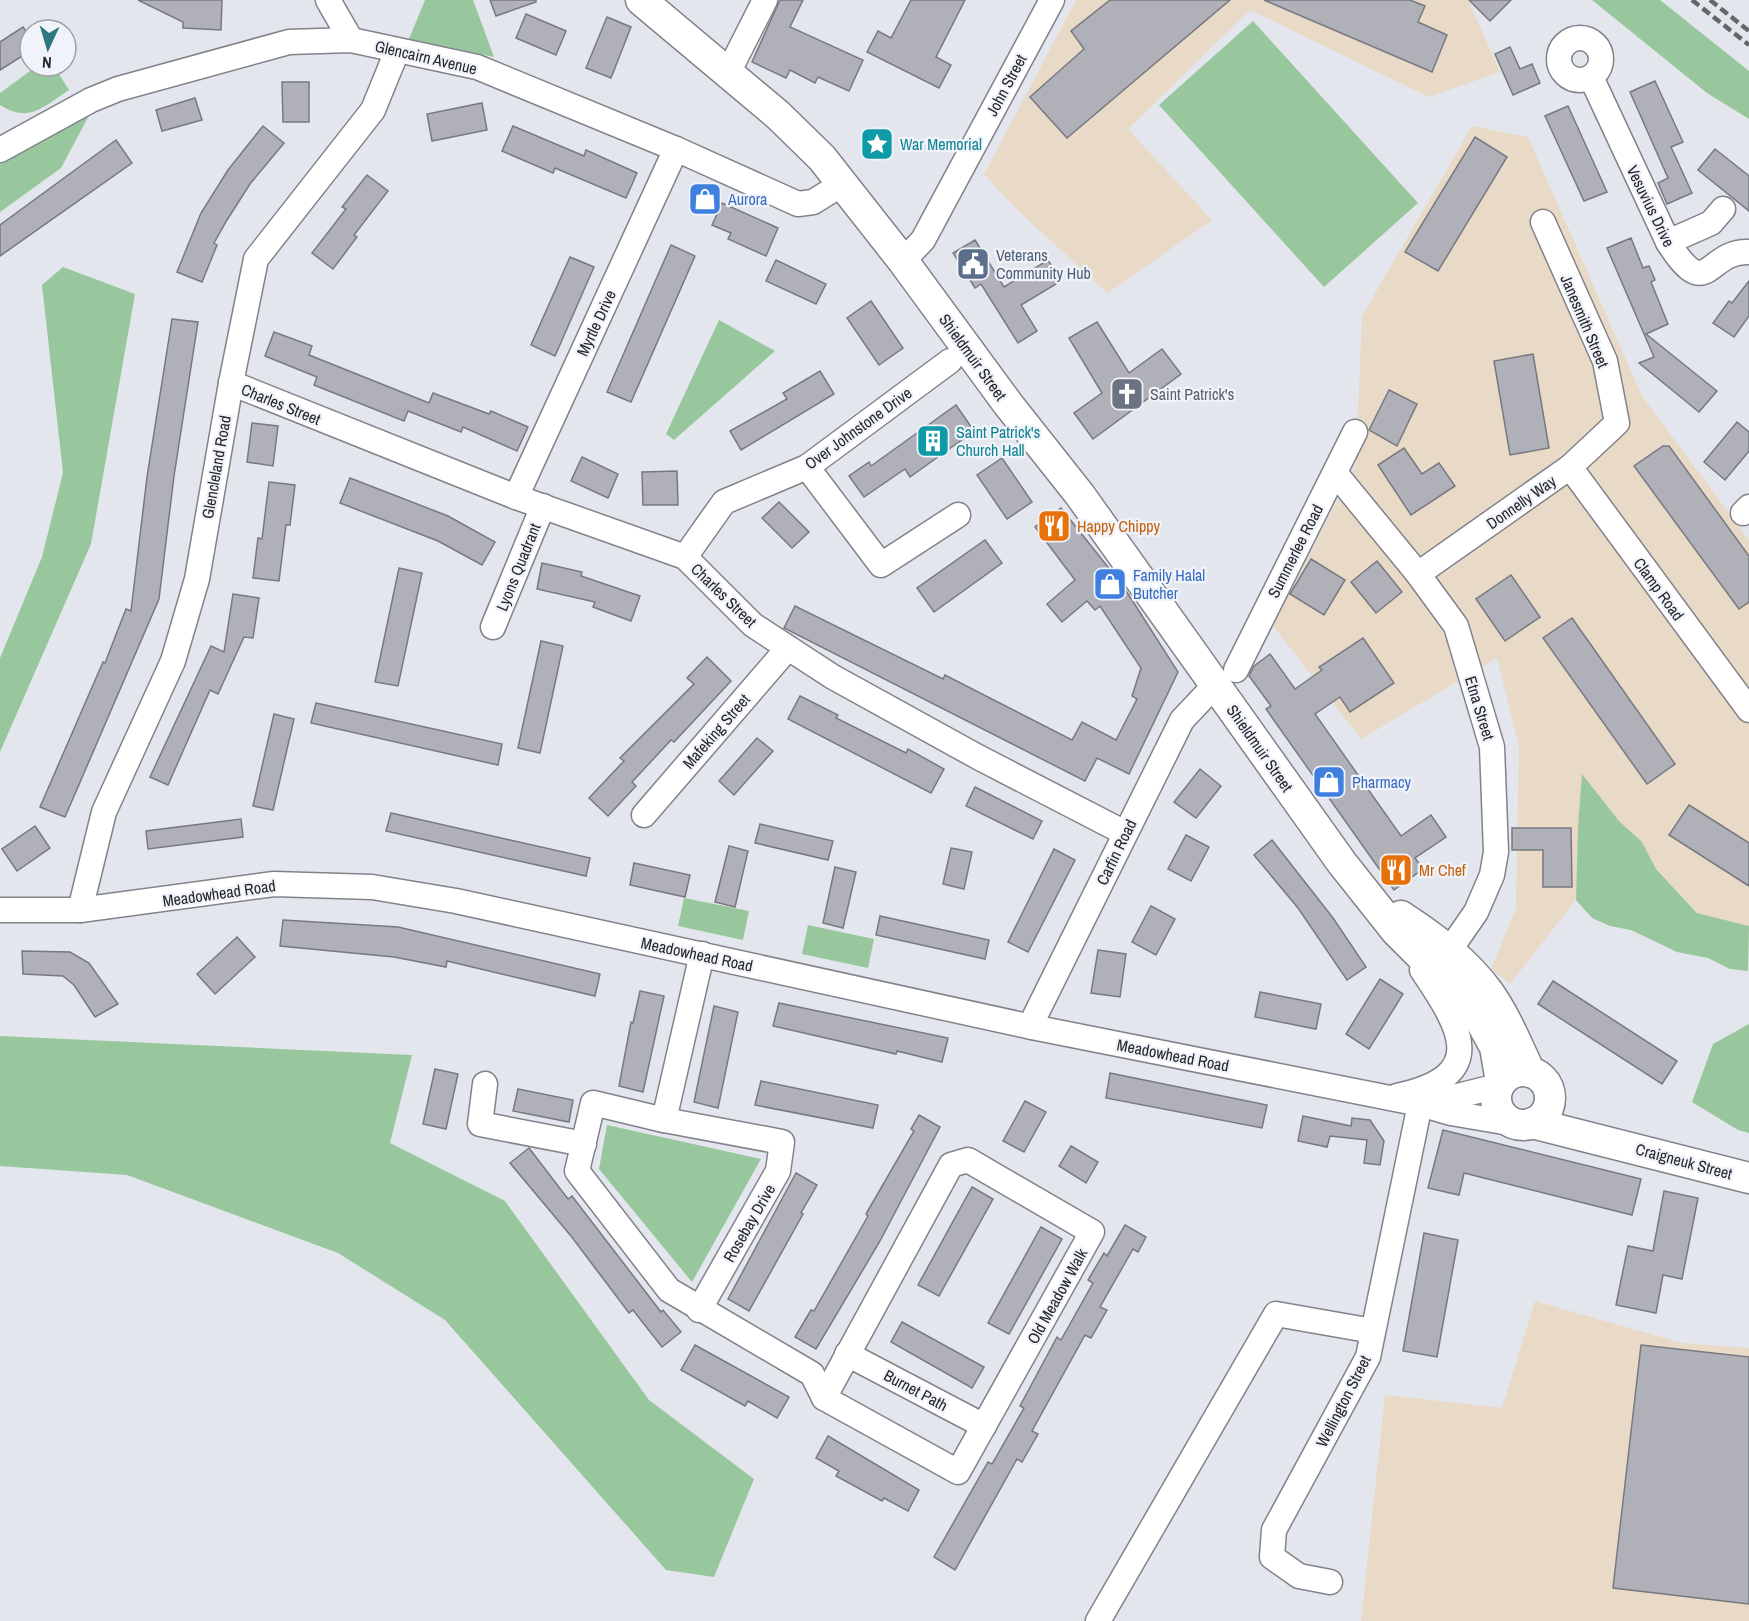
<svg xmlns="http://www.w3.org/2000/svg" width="1749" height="1621" font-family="'Archivo Narrow',sans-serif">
	<rect width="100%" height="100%" fill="#e4e6ed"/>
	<g fill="#e8dac7">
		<polygon points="1076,0 1468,0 1500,72 1429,97 1250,10 1128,129 1212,220 1108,293 1015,208 984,174"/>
		<polygon points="1472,126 1528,137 1642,396 1749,540 1749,926 1698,913 1656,869 1642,842 1619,821 1583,775 1578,826 1576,900 1510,984 1491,969 1516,908 1519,747 1497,658 1361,739 1273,626 1356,464 1362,316"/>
		<polygon points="1535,1301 1682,1343 1749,1348 1749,1621 1361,1621 1385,1395 1502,1408"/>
	</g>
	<g fill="#99c79d">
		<polygon points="425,0 473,0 494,57 409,39"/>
		<polygon points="1592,0 1660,0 1749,71 1749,119 1707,93"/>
		<polygon points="1253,21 1418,203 1324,287 1159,105"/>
		<path d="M37,66h17l15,24c-25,16 -39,34 -69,15v-12z"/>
		<polygon points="92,110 61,168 0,212 0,164 74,116"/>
		<polygon points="63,267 135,294 91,544 0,752 0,658 42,557 63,473 42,285"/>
		<polygon points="719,320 775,351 674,440 666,434"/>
		<polygon points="1582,774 1619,821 1642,842 1656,869 1697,913 1749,926 1748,971 1730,969 1708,958 1677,952 1631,930 1610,926 1592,918 1576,900 1578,826"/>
		<polygon points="684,898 749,911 743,940 678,926"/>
		<polygon points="808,925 874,939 868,968 802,954"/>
		<polygon points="1749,1024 1749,1133 1738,1130 1692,1102 1713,1044"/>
		<polygon points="0,1036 412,1055 390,1143 505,1201 649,1400 754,1479 714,1577 666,1570 445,1320 338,1253 127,1175 0,1166"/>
		<polygon points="607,1125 761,1159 692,1282 599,1169"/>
	</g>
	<g fill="#afb0b8" stroke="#787980" stroke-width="1.5">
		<polygon points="138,0 222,0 221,30 183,28 183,22"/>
		<polygon points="490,0 536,0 536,2 496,16"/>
		<polygon points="780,0 803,0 790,27 863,60 849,91 818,77 815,83 790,70 786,78 752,62"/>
		<polygon points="911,0 965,0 936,57 951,65 939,88 867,52 878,31 891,38"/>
		<polygon points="1110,0 1230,0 1067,138 1030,97 1084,49 1071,31"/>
		<polygon points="1264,0 1410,0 1425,6 1418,22 1447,35 1432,72"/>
		<polygon points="1469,0 1511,0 1490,21"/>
		<polygon points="526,14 566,31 556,55 516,38"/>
		<polygon points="607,17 631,27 611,78 586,68"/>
		<polygon points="23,27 30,37 30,51 0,70 0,42"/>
		<polygon points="1510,47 1520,69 1532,64 1540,83 1513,95 1495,54"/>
		<polygon points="1655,81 1683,142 1671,147 1692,193 1667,204 1658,183 1668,178 1630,92"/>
		<polygon points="282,82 309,82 309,122 283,122"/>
		<polygon points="195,98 202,120 162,131 156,110"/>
		<polygon points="482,103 487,130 432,141 427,114"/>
		<polygon points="1568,106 1607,192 1584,201 1545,116"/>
		<polygon points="263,126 284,143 250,184 227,220 214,243 217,245 202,282 177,272 201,213 228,170"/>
		<polygon points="513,126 584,156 586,150 637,173 626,198 555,168 553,173 502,151"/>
		<polygon points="1475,137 1507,157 1438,271 1405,252"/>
		<polygon points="116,140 132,163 0,256 0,225"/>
		<polygon points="1715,149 1749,176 1749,211 1698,170"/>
		<polygon points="367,175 388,191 354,235 357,237 333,269 312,253 346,209 342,207"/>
		<polygon points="697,187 718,197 713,210 691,201"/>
		<polygon points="722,203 778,228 766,256 728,239 731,233 712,225"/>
		<polygon points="1631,238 1643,268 1649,266 1655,280 1651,282 1668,324 1646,334 1717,391 1699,412 1639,363 1654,357 1607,248"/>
		<polygon points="975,240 1004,287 1048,260 1061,281 1021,305 1037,331 1018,343 981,284 975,288 953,253"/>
		<polygon points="671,245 695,256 631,402 607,392"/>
		<polygon points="570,257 594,267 555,356 531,345"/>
		<polygon points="776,260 826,284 816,304 766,281"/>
		<polygon points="1749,281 1749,316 1734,337 1713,323 1729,301 1732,303"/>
		<polygon points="871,301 903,348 879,365 847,318"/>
		<polygon points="172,319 198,322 174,476 159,599 65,817 40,807 103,662 105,663 126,609 131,611 147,477"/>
		<polygon points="1097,322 1129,373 1162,349 1181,374 1093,439 1074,413 1102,393 1069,338"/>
		<polygon points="274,332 312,346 309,355 429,403 433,393 489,414 491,411 528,427 517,451 463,427 461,432 408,411 404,421 314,385 317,377 265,356"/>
		<polygon points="1533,354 1549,448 1510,455 1494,361"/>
		<polygon points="820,371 834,394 741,450 730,431 787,399 783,393"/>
		<polygon points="1389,390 1417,404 1397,446 1369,430"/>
		<polygon points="956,405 974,431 910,477 905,469 864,497 849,476 869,462 871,466"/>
		<polygon points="1737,422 1749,432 1749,451 1725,480 1704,462"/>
		<polygon points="252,423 278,426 273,466 247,462"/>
		<polygon points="1663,446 1669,446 1749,556 1749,602 1739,609 1634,466"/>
		<polygon points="1404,448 1422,474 1439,463 1455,486 1411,515 1378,465"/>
		<polygon points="582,457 618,474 608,498 571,481"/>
		<polygon points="1002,458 1032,502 1007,519 977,475"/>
		<polygon points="677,471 678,505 643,505 642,472"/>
		<polygon points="350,478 448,516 495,542 482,565 438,541 340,503"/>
		<polygon points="269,482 295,485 290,525 286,525 279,581 253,578 258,538 262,539"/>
		<polygon points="779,502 809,532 792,548 762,518"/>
		<polygon points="1061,508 1123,586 1178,672 1129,774 1097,758 1085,781 784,628 795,606 943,679 945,675 1072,740 1082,722 1116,740 1137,699 1132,696 1141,668 1100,606 1095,610 1087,601 1062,622 1047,604 1075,580 1035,527"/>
		<polygon points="985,540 1002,563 934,612 917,588"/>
		<polygon points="1311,559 1345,580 1324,615 1290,594"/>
		<polygon points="1377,561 1402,592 1376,613 1351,582"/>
		<polygon points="542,563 582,572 581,576 640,596 631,621 593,607 595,602 537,589"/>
		<polygon points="399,568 422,573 398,686 375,682"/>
		<polygon points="1511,575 1540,617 1505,641 1476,599"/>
		<polygon points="233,594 259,598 253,638 244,637 218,694 210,690 168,785 150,777 211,646 224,652"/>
		<polygon points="1572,618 1675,764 1647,784 1543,638"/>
		<polygon points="1363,638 1394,683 1350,712 1340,697 1315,714 1401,836 1431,815 1446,837 1415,858 1423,869 1394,890 1266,709 1271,706 1249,676 1254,666 1270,654 1295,689 1322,670 1319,667"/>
		<polygon points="541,641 563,646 540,753 518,748"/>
		<polygon points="707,657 731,681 674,742 671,740 632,782 636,786 608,816 589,798 624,761 620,758 694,684 687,678"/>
		<polygon points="800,696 838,715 836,718 906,753 908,749 944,769 931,793 788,719"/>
		<polygon points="316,703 502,744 498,765 311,723"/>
		<polygon points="274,714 294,719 273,810 253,806"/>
		<polygon points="757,738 773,751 734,795 719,781"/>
		<polygon points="1200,769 1221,786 1196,818 1174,802"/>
		<polygon points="975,787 1042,821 1033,839 966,806"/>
		<polygon points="1689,805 1749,843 1749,886 1669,835"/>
		<polygon points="391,813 590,858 586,876 386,831"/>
		<polygon points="241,819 243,837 148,849 146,831"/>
		<polygon points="760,824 833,841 828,860 755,843"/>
		<polygon points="35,826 50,848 17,871 2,849"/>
		<polygon points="1512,828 1571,828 1572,887 1543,887 1543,850 1512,850"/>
		<polygon points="1186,835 1209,847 1191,881 1168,869"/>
		<polygon points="1272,840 1333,918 1366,967 1347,980 1298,908 1254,855"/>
		<polygon points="729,846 748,851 735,907 715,902"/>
		<polygon points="951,848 972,852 964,889 943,884"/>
		<polygon points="1054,849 1075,860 1028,952 1008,942"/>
		<polygon points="634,863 690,875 685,897 630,885"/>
		<polygon points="835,867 856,872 843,928 823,923"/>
		<polygon points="1151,906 1175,919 1156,955 1132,942"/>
		<polygon points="880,916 989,940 985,959 876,935"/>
		<polygon points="283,920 398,927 600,974 595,996 447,961 446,967 394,957 280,946"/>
		<polygon points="237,937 255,957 215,994 197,974"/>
		<polygon points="1098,950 1126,954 1120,997 1091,993"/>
		<polygon points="22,951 70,952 89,963 118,1004 95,1017 74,985 63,976 23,974"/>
		<polygon points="1380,979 1403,994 1369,1049 1346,1034"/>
		<polygon points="1553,981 1677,1061 1662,1084 1538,1004"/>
		<polygon points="640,991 664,996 643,1092 619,1086 631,1022 633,1023"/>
		<polygon points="1260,992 1321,1004 1316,1029 1255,1017"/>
		<polygon points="779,1003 948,1038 942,1062 897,1051 896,1054 773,1026"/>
		<polygon points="714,1006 738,1012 718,1108 694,1102"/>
		<polygon points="435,1069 458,1074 446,1129 423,1124"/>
		<polygon points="1110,1073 1267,1105 1262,1128 1106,1098"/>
		<polygon points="761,1081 878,1105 873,1128 755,1105"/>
		<polygon points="518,1089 573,1100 569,1122 513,1111"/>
		<polygon points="1025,1101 1046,1112 1024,1152 1003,1141"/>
		<polygon points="919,1115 940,1127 880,1241 816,1349 795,1337 811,1310 814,1311 868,1216 866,1214 914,1131 911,1129"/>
		<polygon points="1303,1116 1351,1126 1352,1118 1370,1120 1384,1141 1380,1165 1364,1163 1367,1140 1330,1136 1327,1147 1298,1141"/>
		<polygon points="1443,1130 1641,1179 1632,1215 1464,1173 1459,1195 1428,1188"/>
		<polygon points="1071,1146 1098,1162 1086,1183 1059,1166"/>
		<polygon points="529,1148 568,1199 572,1196 661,1312 663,1310 681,1332 662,1347 633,1310 629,1313 571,1236 510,1163"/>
		<polygon points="796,1173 817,1185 801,1213 803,1214 749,1311 728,1299"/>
		<polygon points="972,1187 993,1199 939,1296 918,1285"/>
		<polygon points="1664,1191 1698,1198 1682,1279 1663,1275 1656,1313 1616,1305 1628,1246 1653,1251"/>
		<polygon points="1125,1225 1146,1237 1138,1252 1133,1249 1100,1307 1107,1310 1091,1338 1085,1335 1032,1431 1038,1434 1022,1462 1017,1459 955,1570 934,1557 988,1462 992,1464 1024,1408 1020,1406 1057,1337 1061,1340 1093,1283 1088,1280 1104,1253 1107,1256"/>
		<polygon points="1041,1227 1062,1239 1009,1334 988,1323"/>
		<polygon points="1424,1233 1458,1240 1437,1357 1403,1351"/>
		<polygon points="902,1322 984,1367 972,1388 891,1342"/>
		<polygon points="695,1345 789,1397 777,1418 748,1401 745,1406 681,1370"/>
		<polygon points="1641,1345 1749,1357 1749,1604 1613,1588"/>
		<polygon points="828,1436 919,1490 908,1511 884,1498 882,1501 836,1476 839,1471 816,1458"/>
	</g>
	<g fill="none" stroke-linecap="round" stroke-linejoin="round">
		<g stroke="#82838a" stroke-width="27">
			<g id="minor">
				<polyline points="328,0 351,40"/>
				<circle cx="1580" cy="59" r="21"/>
				<polyline points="728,73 765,0"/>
				<path d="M1591,77l77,165c40,64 38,8 81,10"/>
				<polyline points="0,150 91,100 118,89 289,42 351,40 477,67 676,149 798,204 813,202 842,184"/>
				<polyline points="1668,242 1711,223 1723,209"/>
				<polyline points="903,261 923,240 1052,0"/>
				<polyline points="231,383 516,497 685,557 753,625 833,677 978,757 1125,833"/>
				<polyline points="807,467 881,565 958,515"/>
				<polyline points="1570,467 1749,710"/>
				<polyline points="1336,474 1418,574 1456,626 1492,747 1496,852 1492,875 1476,912 1440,964"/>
				<polyline points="516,497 676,149"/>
				<polyline points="1743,513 1749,507"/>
				<polyline points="685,557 724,502 807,467 950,361"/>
				<polyline points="1418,574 1570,467 1617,423 1605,361 1543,222"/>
				<polyline points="493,627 543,506"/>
				<polyline points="1236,670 1355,432"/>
				<polyline points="644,815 788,648"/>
				<polyline points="0,910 80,910 274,884 372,887 456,901 1032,1027 1420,1104 1451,1113 1515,1124"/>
				<polyline points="80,910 104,812 173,661 197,579 231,383 256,259 373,110 397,51"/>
				<polyline points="702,954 664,1120 593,1103 577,1171 669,1290 812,1374 824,1398"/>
				<polyline points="1032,1027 1035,1016 1182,720 1215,685"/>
				<polyline points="485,1084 480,1124 584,1144"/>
				<path d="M1397,1096c93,-20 65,-67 25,-126"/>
				<polyline points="1429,1103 1498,1086"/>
				<polyline points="664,1120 782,1142 778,1171 699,1310"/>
				<polygon points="968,1160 1092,1232 958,1472 824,1398 951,1165"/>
				<polyline points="847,1354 984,1426"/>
				<polyline points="1330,1582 1299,1576 1272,1557 1274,1530 1368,1357 1420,1104"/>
				<polyline points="1098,1621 1276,1314 1373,1331"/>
			</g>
		</g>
		<g stroke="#82838a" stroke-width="33">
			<g id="major">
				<polyline points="641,0 778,115 822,158 903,261 1008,404 1080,495 1342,863 1396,931 1474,1009 1495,1047 1501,1082"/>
				<path d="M1401,916c32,21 65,45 88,77 17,24 28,52 41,79"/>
				<circle cx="1523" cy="1098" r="27"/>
				<polyline points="1532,1123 1749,1178"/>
			</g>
		</g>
		<use href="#minor" stroke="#fff" stroke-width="24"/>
		<use href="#major" stroke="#fff" stroke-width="30"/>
		<g stroke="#65666b" stroke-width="4.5" stroke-dasharray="9 4.5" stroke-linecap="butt">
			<polyline points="1692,0 1749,45"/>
			<polyline points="1710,0 1749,31"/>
		</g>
	</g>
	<defs>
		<g id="sight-square" transform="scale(1.725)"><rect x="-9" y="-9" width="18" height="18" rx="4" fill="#0f9aa8" stroke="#f1f3fb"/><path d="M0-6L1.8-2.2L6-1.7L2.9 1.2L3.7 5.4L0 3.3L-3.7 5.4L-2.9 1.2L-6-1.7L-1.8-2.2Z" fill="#fff"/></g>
		<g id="shop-square" transform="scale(1.725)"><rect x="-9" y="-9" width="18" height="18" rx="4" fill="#3f7fe0" stroke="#f1f3fb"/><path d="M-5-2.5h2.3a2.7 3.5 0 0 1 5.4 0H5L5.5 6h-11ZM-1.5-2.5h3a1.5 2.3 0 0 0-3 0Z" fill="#fff"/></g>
		<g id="civic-square" transform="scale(1.725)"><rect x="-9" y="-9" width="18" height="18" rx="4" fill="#5c6f8a" stroke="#f1f3fb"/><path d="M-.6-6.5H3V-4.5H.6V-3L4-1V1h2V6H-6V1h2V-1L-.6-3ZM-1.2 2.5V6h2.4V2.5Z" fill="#fff"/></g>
		<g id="church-square" transform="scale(1.725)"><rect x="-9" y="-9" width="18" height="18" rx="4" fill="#6b7280" stroke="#f1f3fb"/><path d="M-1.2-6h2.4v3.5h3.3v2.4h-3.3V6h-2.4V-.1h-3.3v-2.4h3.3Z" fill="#fff"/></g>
		<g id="building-square" transform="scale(1.725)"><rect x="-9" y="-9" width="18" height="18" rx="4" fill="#0f9aa8" stroke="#f1f3fb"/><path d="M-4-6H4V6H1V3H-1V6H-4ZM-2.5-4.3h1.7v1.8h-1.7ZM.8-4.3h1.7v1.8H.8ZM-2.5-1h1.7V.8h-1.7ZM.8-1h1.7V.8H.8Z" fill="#fff"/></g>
		<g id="restaurant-square" transform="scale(1.725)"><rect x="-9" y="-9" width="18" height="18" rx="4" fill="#e8710a" stroke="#f1f3fb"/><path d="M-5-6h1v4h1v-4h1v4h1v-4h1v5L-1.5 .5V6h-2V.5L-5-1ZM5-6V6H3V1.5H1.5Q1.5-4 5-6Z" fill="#fff"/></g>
	</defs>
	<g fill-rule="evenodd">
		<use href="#sight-square" x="877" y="144"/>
		<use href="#shop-square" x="705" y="199"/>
		<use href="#civic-square" x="973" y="264"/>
		<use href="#church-square" x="1127" y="394"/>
		<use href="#building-square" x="933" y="441"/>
		<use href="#restaurant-square" x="1054" y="526"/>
		<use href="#shop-square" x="1110" y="584"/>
		<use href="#shop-square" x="1329" y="782"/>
		<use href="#restaurant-square" x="1396" y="870"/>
	</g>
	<g text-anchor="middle" stroke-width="4.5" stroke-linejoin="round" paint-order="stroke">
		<g font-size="16" fill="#26272a" stroke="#f1f3fb">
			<text transform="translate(426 57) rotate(13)" y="6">Glencairn Avenue</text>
			<text transform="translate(1006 85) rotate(-62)" y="6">John Street</text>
			<text transform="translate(1651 206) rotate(64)" y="6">Vesuvius Drive</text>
			<text transform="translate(1585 321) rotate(67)" y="6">Janesmith Street</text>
			<text transform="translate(596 323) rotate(-65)" y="6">Myrtle Drive</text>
			<text transform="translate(973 357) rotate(54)" y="6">Shieldmuir Street</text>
			<text transform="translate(281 404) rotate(22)" y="6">Charles Street</text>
			<text transform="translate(858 428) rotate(-36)" y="6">Over Johnstone Drive</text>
			<text transform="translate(216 467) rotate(-80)" y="6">Glencleland Road</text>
			<text transform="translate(1521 502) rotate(-35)" y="6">Donnelly Way</text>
			<text transform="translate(1295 551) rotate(-63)" y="6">Summerlee Road</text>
			<text transform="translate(518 567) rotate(-68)" y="6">Lyons Quadrant</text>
			<text transform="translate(1659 589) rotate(54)" y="6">Clamp Road</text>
			<text transform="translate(724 595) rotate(44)" y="6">Charles Street</text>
			<text transform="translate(1480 708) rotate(73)" y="6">Etna Street</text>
			<text transform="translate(716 731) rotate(-49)" y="6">Mafeking Street</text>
			<text transform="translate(1260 748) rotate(55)" y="6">Shieldmuir Street</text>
			<text transform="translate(1116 852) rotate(-64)" y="6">Carfin Road</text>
			<text transform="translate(219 893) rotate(-8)" y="6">Meadowhead Road</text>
			<text transform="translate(697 954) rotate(12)" y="6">Meadowhead Road</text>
			<text transform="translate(1173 1055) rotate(11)" y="6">Meadowhead Road</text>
			<text transform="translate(1684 1161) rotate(15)" y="6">Craigneuk Street</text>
			<text transform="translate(749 1223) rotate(-60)" y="6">Rosebay Drive</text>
			<text transform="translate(1057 1296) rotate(-61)" y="6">Old Meadow Walk</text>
			<text transform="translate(916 1390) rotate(28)" y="6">Burnet Path</text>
			<text transform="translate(1343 1401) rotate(-63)" y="6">Wellington Street</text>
		</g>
		<g font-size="16" fill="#0d838f" stroke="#f1f3fb" text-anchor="start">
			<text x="900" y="150">War Memorial</text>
			<text x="956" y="438">Saint Patrick's<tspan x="956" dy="18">Church Hall</tspan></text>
		</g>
		<g font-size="16" fill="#366cbe" stroke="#f1f3fb" text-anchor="start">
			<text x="728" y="205">Aurora</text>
			<text x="1133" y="581">Family Halal<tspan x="1133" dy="18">Butcher</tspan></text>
			<text x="1352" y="788">Pharmacy</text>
		</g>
		<g font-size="16" fill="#4e5e75" stroke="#f1f3fb" text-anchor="start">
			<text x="996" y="261">Veterans<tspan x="996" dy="18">Community Hub</tspan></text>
		</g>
		<g font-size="16" fill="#5b616d" stroke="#f1f3fb" text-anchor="start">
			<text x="1150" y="400">Saint Patrick's</text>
		</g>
		<g font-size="16" fill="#c56008" stroke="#f1f3fb" text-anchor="start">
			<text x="1077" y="532">Happy Chippy</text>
			<text x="1419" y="876">Mr Chef</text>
		</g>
	</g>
	<g transform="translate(48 48) rotate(184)"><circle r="28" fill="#f1f3fb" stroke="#a0a1a7" stroke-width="1.5"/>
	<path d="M0-4.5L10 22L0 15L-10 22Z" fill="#2f777f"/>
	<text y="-9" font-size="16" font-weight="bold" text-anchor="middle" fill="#26272a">N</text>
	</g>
</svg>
